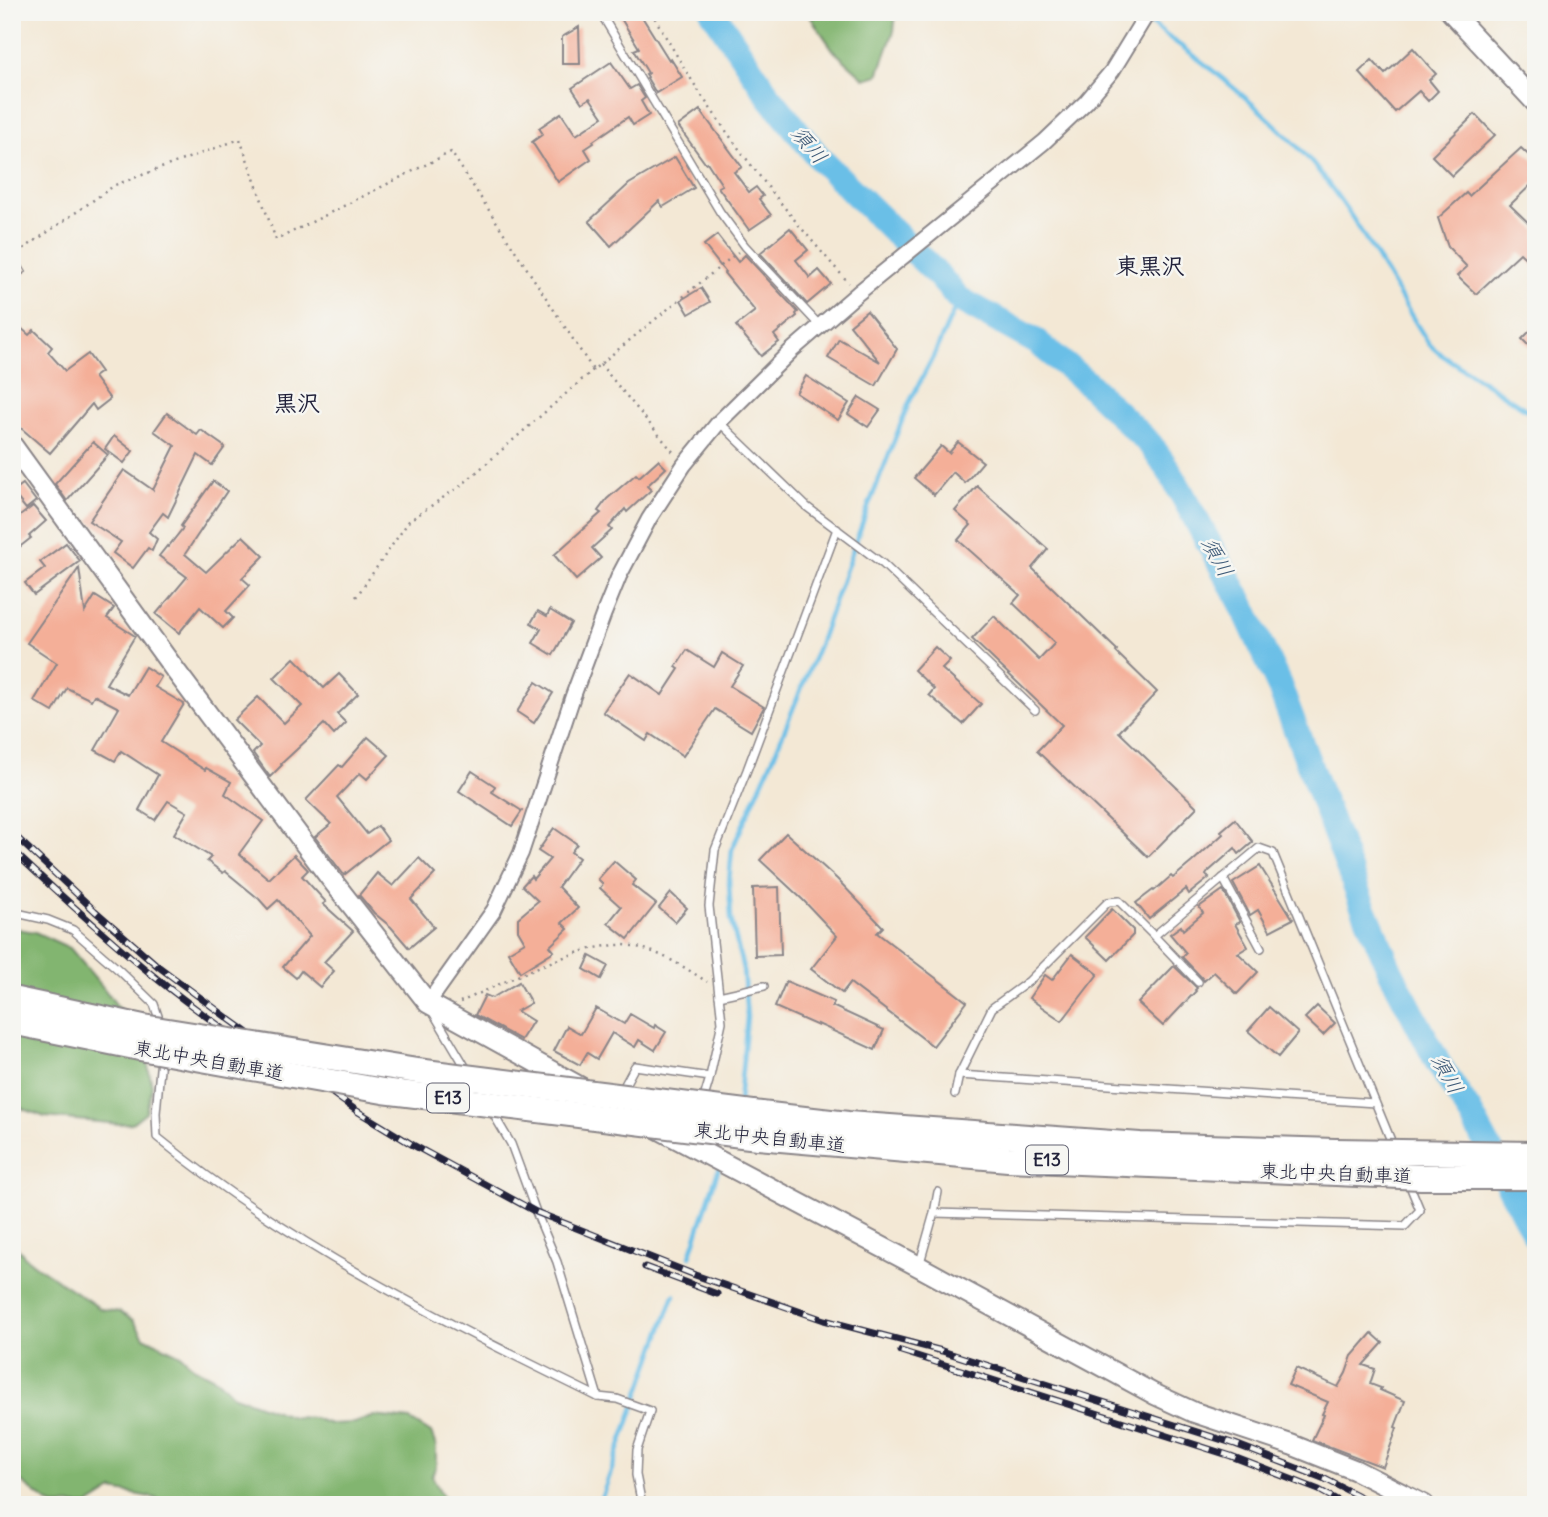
<svg xmlns="http://www.w3.org/2000/svg" width="1548" height="1517" font-family="Delius,'Klee One',sans-serif">
	<rect width="100%" height="100%" fill="#f6f6f2"/>
	<filter id="ink" filterUnits="userSpaceOnUse"><feTurbulence type="fractalNoise" baseFrequency=".0143" numOctaves="2"/><feDisplacementMap in="SourceGraphic" scale="14" xChannelSelector="R" yChannelSelector="G"/><feConvolveMatrix kernelMatrix="1 2 1 2 8 2 1 2 1" color-interpolation-filters="sRGB"/></filter>
	<filter id="wash" filterUnits="userSpaceOnUse"><feTurbulence type="fractalNoise" baseFrequency=".00686" numOctaves="4" result="noise"/><feDisplacementMap in="SourceGraphic" scale="28" xChannelSelector="R" yChannelSelector="G"/><feGaussianBlur stdDeviation="1.57" result="paint"/><feColorMatrix in="noise" values="0 0 0 0 0 0 0 0 0 0 0 0 0 0 0 0 0 1.4 0 .05"/><feComposite in="paint" operator="in"/></filter>
	<g filter="url(#wash)">
		<rect width="100%" height="100%" fill="#f3e8d5"/>
		<g fill="#82b56f" stroke="#526c55" stroke-width="2">
			<polygon points="807,12 896,12 894,31 878,75 865,79 834,51"/>
			<polygon points="12,928 35,932 70,948 102,986 143,1040 152,1086 146,1112 132,1123 119,1124 45,1117 21,1108 12,1107"/>
			<polygon points="12,1242 25,1257 35,1265 101,1309 119,1312 133,1320 144,1337 181,1355 193,1367 218,1380 232,1395 292,1417 314,1418 330,1424 355,1423 374,1416 410,1420 431,1433 436,1446 436,1466 432,1476 442,1495 457,1505 167,1505 155,1498 113,1490 89,1505 54,1505 49,1503 12,1475"/>
		</g>
		<g fill="none" stroke-linecap="round" stroke-linejoin="round">
			<g stroke="#6bbfe7" stroke-width="4.5">
				<path d="M1146,18c15,16 29,23 46,36 37,29 71,57 104,91 55,58 90,132 133,199l10,9 97,63"/>
				<polyline points="739,1102 747,1017 743,969 731,919 729,882 732,849 773,758 819,645 867,510 909,403 934,355 959,299"/>
				<polyline points="690,1256 719,1167"/>
				<polyline points="599,1505 674,1295"/>
			</g>
			<polyline stroke="#6bbfe7" stroke-width="26" points="713,12 769,96 820,159 938,275 959,299 1037,342 1086,382 1150,444 1170,472 1241,602 1279,685 1362,904 1391,972 1438,1063 1469,1111 1536,1236"/>
		</g>
		<g id="blocks">
			<g fill="#f4af98">
				<polygon points="617,12 639,12 669,60 671,59 682,77 656,93 647,78 648,77 646,74 648,73 634,50 639,48"/>
				<polygon points="579,27 580,64 562,64 562,37"/>
				<polygon points="1413,48 1436,74 1429,80 1438,91 1428,101 1419,91 1395,112 1359,72 1372,60 1385,74"/>
				<polygon points="611,62 630,89 637,85 645,98 641,101 649,115 633,125 628,117 593,141 594,143 585,149 591,159 558,182 532,142 543,134 539,128 561,113 576,135 603,117 590,98 582,103 572,88"/>
				<polygon points="700,110 742,167 734,172 749,192 756,187 763,196 759,199 771,215 749,230 718,187 722,185 707,162 705,163 678,126"/>
				<polygon points="1475,114 1495,135 1452,176 1432,156"/>
				<polygon points="1521,148 1536,162 1536,180 1510,205 1536,230 1536,268 1520,253 1476,294 1457,276 1467,267 1448,247 1438,218 1466,193 1469,196"/>
				<polygon points="675,157 694,188 663,207 659,201 611,246 589,221 629,184"/>
				<polygon points="790,228 808,250 796,260 810,278 819,270 831,284 807,304 760,253"/>
				<polygon points="717,235 738,262 745,255 798,312 796,314 797,316 774,335 779,342 761,356 736,326 755,311 724,273 725,272 704,245"/>
				<polygon points="12,249 26,272 12,281"/>
				<polygon points="701,288 710,302 689,314 681,300"/>
				<polygon points="867,311 897,349 876,386 828,358 839,339 880,362 850,325"/>
				<polygon points="12,320 29,335 34,330 52,347 48,352 65,371 88,354 101,372 94,377 110,399 96,410 92,404 50,453 21,428 20,429 12,422"/>
				<polygon points="1536,325 1536,353 1522,339"/>
				<polygon points="806,376 849,403 838,420 796,393"/>
				<polygon points="859,397 880,410 868,427 848,414"/>
				<polygon points="167,413 197,435 201,430 225,447 212,465 198,455 168,517 163,513 149,532 157,539 152,551 148,548 133,568 113,553 121,542 89,521 124,470 153,490 175,446 154,431"/>
				<polygon points="114,436 133,451 124,463 105,449"/>
				<polygon points="93,442 108,455 67,501 55,484"/>
				<polygon points="958,442 983,462 965,483 953,472 934,495 914,478 941,446 949,453"/>
				<polygon points="658,460 666,468 647,486 651,490 627,512 625,509 609,527 612,530 592,548 601,558 576,580 554,555 601,513 598,511 607,499 636,474 639,477"/>
				<polygon points="213,481 227,491 185,554 206,572 243,536 264,556 242,578 250,585 226,611 233,618 223,628 200,607 179,633 156,614 187,577 159,556 167,546 168,547 183,528 181,526"/>
				<polygon points="23,484 36,501 26,509 12,492"/>
				<polygon points="977,486 1048,549 1032,568 1117,650 1116,652 1157,692 1119,732 1197,807 1148,857 1037,751 1062,725 972,639 994,616 1039,660 1055,643 1013,603 1020,595 958,540 971,525 955,511"/>
				<polygon points="33,506 46,521 29,536 31,538 12,553 12,522"/>
				<polygon points="66,543 80,561 34,595 25,583 45,568 40,562"/>
				<polygon points="79,568 85,612 95,596 114,608 107,618 135,636 106,684 128,695 145,667 161,677 155,687 184,704 161,742 205,770 206,768 231,782 225,794 263,821 239,854 269,879 294,855 308,870 302,876 326,902 323,904 353,931 324,962 334,971 320,987 301,971 296,978 283,967 310,936 278,900 268,909 259,899 225,871 223,873 207,861 211,857 174,834 187,812 168,801 155,820 139,810 158,775 121,751 115,761 95,750 119,708 94,695 91,700 67,688 53,712 34,701 57,663 27,643"/>
				<polygon points="550,610 571,623 553,655 533,643 541,629 531,623 538,611 547,616"/>
				<polygon points="935,647 950,661 942,669 981,704 963,724 929,695 934,689 914,670"/>
				<polygon points="687,650 714,667 722,653 743,666 730,686 764,707 751,731 715,709 683,756 650,734 646,741 603,712 630,673 662,695 679,669 676,667"/>
				<polygon points="294,658 324,688 339,674 358,694 337,714 346,723 334,735 324,724 281,764 282,765 270,777 253,753 260,746 234,720 258,697 284,723 302,706 274,678"/>
				<polygon points="536,682 553,693 534,723 517,712"/>
				<polygon points="368,737 389,755 367,779 360,773 337,797 367,834 378,826 388,840 344,875 315,837 331,824 306,800 339,765 342,767"/>
				<polygon points="472,771 495,786 492,792 522,811 512,826 459,791"/>
				<polygon points="1235,819 1253,842 1239,854 1235,848 1208,872 1206,875 1209,878 1189,894 1186,889 1149,919 1136,903 1153,890 1154,891 1171,876 1173,878 1192,862 1223,834 1221,831"/>
				<polygon points="554,828 577,844 571,852 579,858 558,887 578,908 562,923 568,929 550,946 554,951 520,972 508,952 525,942 518,930 518,918 538,901 522,886 531,876 533,879 550,859 538,851"/>
				<polygon points="786,833 837,879 883,927 877,933 967,1002 933,1046 850,983 842,993 811,969 837,936 803,900 760,860"/>
				<polygon points="419,858 435,874 411,899 434,927 409,948 391,927 374,913 359,895 377,873 393,886"/>
				<polygon points="614,861 636,880 632,885 656,904 628,939 608,923 621,907 600,888 603,884 598,879"/>
				<polygon points="1260,866 1293,919 1270,931 1258,910 1250,915 1233,883"/>
				<polygon points="779,887 781,955 755,956 753,888"/>
				<polygon points="1223,890 1240,922 1235,924 1248,947 1238,953 1258,972 1237,994 1214,972 1204,981 1202,978 1182,957 1186,953 1170,934 1181,926 1183,930 1203,913 1199,907"/>
				<polygon points="671,893 687,908 675,922 659,908"/>
				<polygon points="1112,909 1133,930 1133,935 1109,960 1085,937"/>
				<polygon points="1072,954 1098,974 1062,1021 1029,998 1045,975 1052,980"/>
				<polygon points="590,956 608,966 601,979 584,969"/>
				<polygon points="1174,966 1197,988 1195,990 1196,991 1163,1026 1138,1003"/>
				<polygon points="786,981 834,1002 832,1006 884,1030 875,1050 818,1024 818,1026 775,1007"/>
				<polygon points="519,982 531,1003 517,1011 533,1021 521,1040 475,1015 485,995 492,998"/>
				<polygon points="1317,1006 1335,1023 1323,1035 1305,1018"/>
				<polygon points="1269,1007 1298,1033 1278,1057 1248,1031"/>
				<polygon points="596,1008 624,1024 630,1014 654,1028 655,1025 666,1032 655,1050 639,1040 635,1047 612,1033 597,1059 587,1053 580,1065 554,1051 567,1026 581,1034"/>
				<polygon points="1372,1333 1383,1343 1363,1365 1375,1369 1370,1384 1381,1388 1380,1390 1405,1401 1395,1427 1397,1428 1383,1467 1312,1440 1324,1415 1322,1414 1328,1402 1288,1385 1296,1368 1338,1387 1346,1373 1352,1356"/>
			</g>
		</g>
	</g>
	<g filter="url(#ink)">
		<use href="#blocks" fill-opacity="0" stroke="#8a8588" stroke-width="2"/>
		<g fill="none" stroke-linecap="round" stroke-linejoin="round">
			<g stroke="#8a8588" stroke-width="10">
				<g id="lane">
					<polyline points="600,12 720,212 745,246 820,326"/>
					<polyline points="719,422 807,507 883,564 1035,710"/>
					<polyline points="1223,878 1261,948"/>
					<polyline points="12,912 48,920 73,930 120,971 154,1004 161,1025"/>
					<polyline points="1154,936 1198,982"/>
					<polyline points="719,996 764,986"/>
					<polyline points="434,1014 469,1073"/>
					<path d="M161,1058l-5,55 1,24c133,109 288,185 441,260l19,2 33,12 -13,39 -1,25 6,30"/>
					<polyline points="959,1075 1375,1103"/>
					<polyline points="621,1092 635,1066 710,1077"/>
					<polyline points="955,1094 959,1075 992,1008 1029,981 1108,902 1119,901 1154,936 1259,848 1273,853 1394,1148"/>
					<polyline points="703,1101 709,1081 722,1022 709,906 715,850 747,770 837,529"/>
					<polyline points="491,1110 511,1144 536,1212 557,1262 598,1397"/>
					<polyline points="934,1213 1405,1226 1420,1210 1408,1181"/>
					<polyline points="919,1266 934,1213 938,1192"/>
				</g>
			</g>
			<g stroke="#8a8588" stroke-width="18">
				<polyline id="street" points="428,1003 494,910 521,853 573,696 604,613 619,576 649,519 684,465 719,422 791,351 858,293 1044,142 1086,102 1112,71 1148,12"/>
			</g>
			<g stroke="#8a8588" stroke-width="23">
				<g id="secondary">
					<polyline points="1451,12 1536,103"/>
					<polyline points="12,445 175,670 331,879 428,1003 584,1089"/>
					<polyline points="657,1128 918,1266 1154,1394 1193,1412 1292,1445 1355,1470 1424,1505"/>
				</g>
			</g>
			<g stroke="#8a8588" stroke-width="28">
				<g id="highway">
					<polyline points="12,999 143,1027"/>
					<polyline points="12,1022 140,1048"/>
					<polyline points="761,1114 848,1124 1140,1145 1335,1151"/>
					<polyline points="758,1137 1008,1159 1336,1173"/>
				</g>
			</g>
			<g stroke="#8a8588" stroke-width="2.5" stroke-dasharray="2 5" stroke-linecap="butt">
				<path d="M651,12c17,28 33,57 51,84 44,66 94,128 147,187"/>
				<polyline points="12,257 115,185 240,139 276,240 451,152 593,370 738,252"/>
				<polyline points="600,364 674,453"/>
				<polyline points="356,597 409,521 463,484 593,370"/>
				<path d="M460,1002c45,-19 116,-58 163,-57 28,1 62,22 84,37"/>
			</g>
			<use href="#lane" stroke="#fff" stroke-width="7"/>
			<use href="#street" stroke="#fff" stroke-width="14"/>
			<use href="#secondary" stroke="#fff" stroke-width="19"/>
			<use href="#highway" stroke="#fff" stroke-width="24"/>
			<g stroke="#22223b" stroke-width="7">
				<g id="rail">
					<polyline points="12,833 95,911 159,967 229,1019 357,1111 413,1145 536,1212 695,1275 824,1320 942,1351 1235,1444 1325,1479 1376,1505"/>
					<path d="M12,850c47,44 95,88 144,128 42,34 86,64 130,94"/>
					<polyline points="645,1267 717,1294"/>
					<polyline points="901,1351 1231,1456 1319,1490 1346,1505"/>
				</g>
			</g>
			<use href="#rail" stroke="#f6f6f2" stroke-width="4.5" stroke-dasharray="13" stroke-linecap="butt"/>
			<g stroke="#8a8588" stroke-width="28" stroke-linecap="butt">
				<g id="highway-bridge">
					<polyline points="143,1027 417,1071 761,1114"/>
					<polyline points="140,1048 383,1091 758,1137"/>
					<polyline points="1335,1151 1536,1154"/>
					<polyline points="1336,1173 1421,1177 1536,1177"/>
				</g>
			</g>
			<use href="#highway-bridge" stroke="#fff" stroke-width="24"/>
		</g>
	</g>
	<g text-anchor="middle" stroke-width="5" stroke-linejoin="round" paint-order="stroke">
		<g fill="#f6f6f2" stroke="#626272" stroke-width="2">
			<rect x="427" y="1083.5" width="42" height="29" rx="5"/>
			<rect x="1026" y="1145.5" width="42" height="29" rx="5"/>
		</g>
		<g font-size="18" font-weight="bold" fill="#22223b">
			<text x="448" y="1104">E13</text>
			<text x="1047" y="1166">E13</text>
		</g>
		<g font-size="19" fill="#22223b" stroke="#f6f6f2">
			<text transform="translate(209 1060) rotate(10)" y="7">東北中央自動車道</text>
			<text transform="translate(770 1137) rotate(6)" y="7">東北中央自動車道</text>
			<text transform="translate(1336 1173) rotate(2)" y="7">東北中央自動車道</text>
		</g>
		<g font-size="21" font-style="italic" fill="#3c5977" stroke="#f6f6f2">
			<text transform="translate(809 145) rotate(50)" y="7">須川</text>
			<text transform="translate(1217 557) rotate(61)" y="7">須川</text>
			<text transform="translate(1447 1074) rotate(61)" y="7">須川</text>
		</g>
		<g font-size="23" font-weight="bold" fill="#22223b" stroke="#f6f6f2">
			<text x="1150" y="274">東黒沢</text>
			<text x="297" y="411">黒沢</text>
		</g>
	</g>
	<rect width="1548" height="1517" fill="none" stroke="#f6f6f2" stroke-width="42"/>
</svg>
